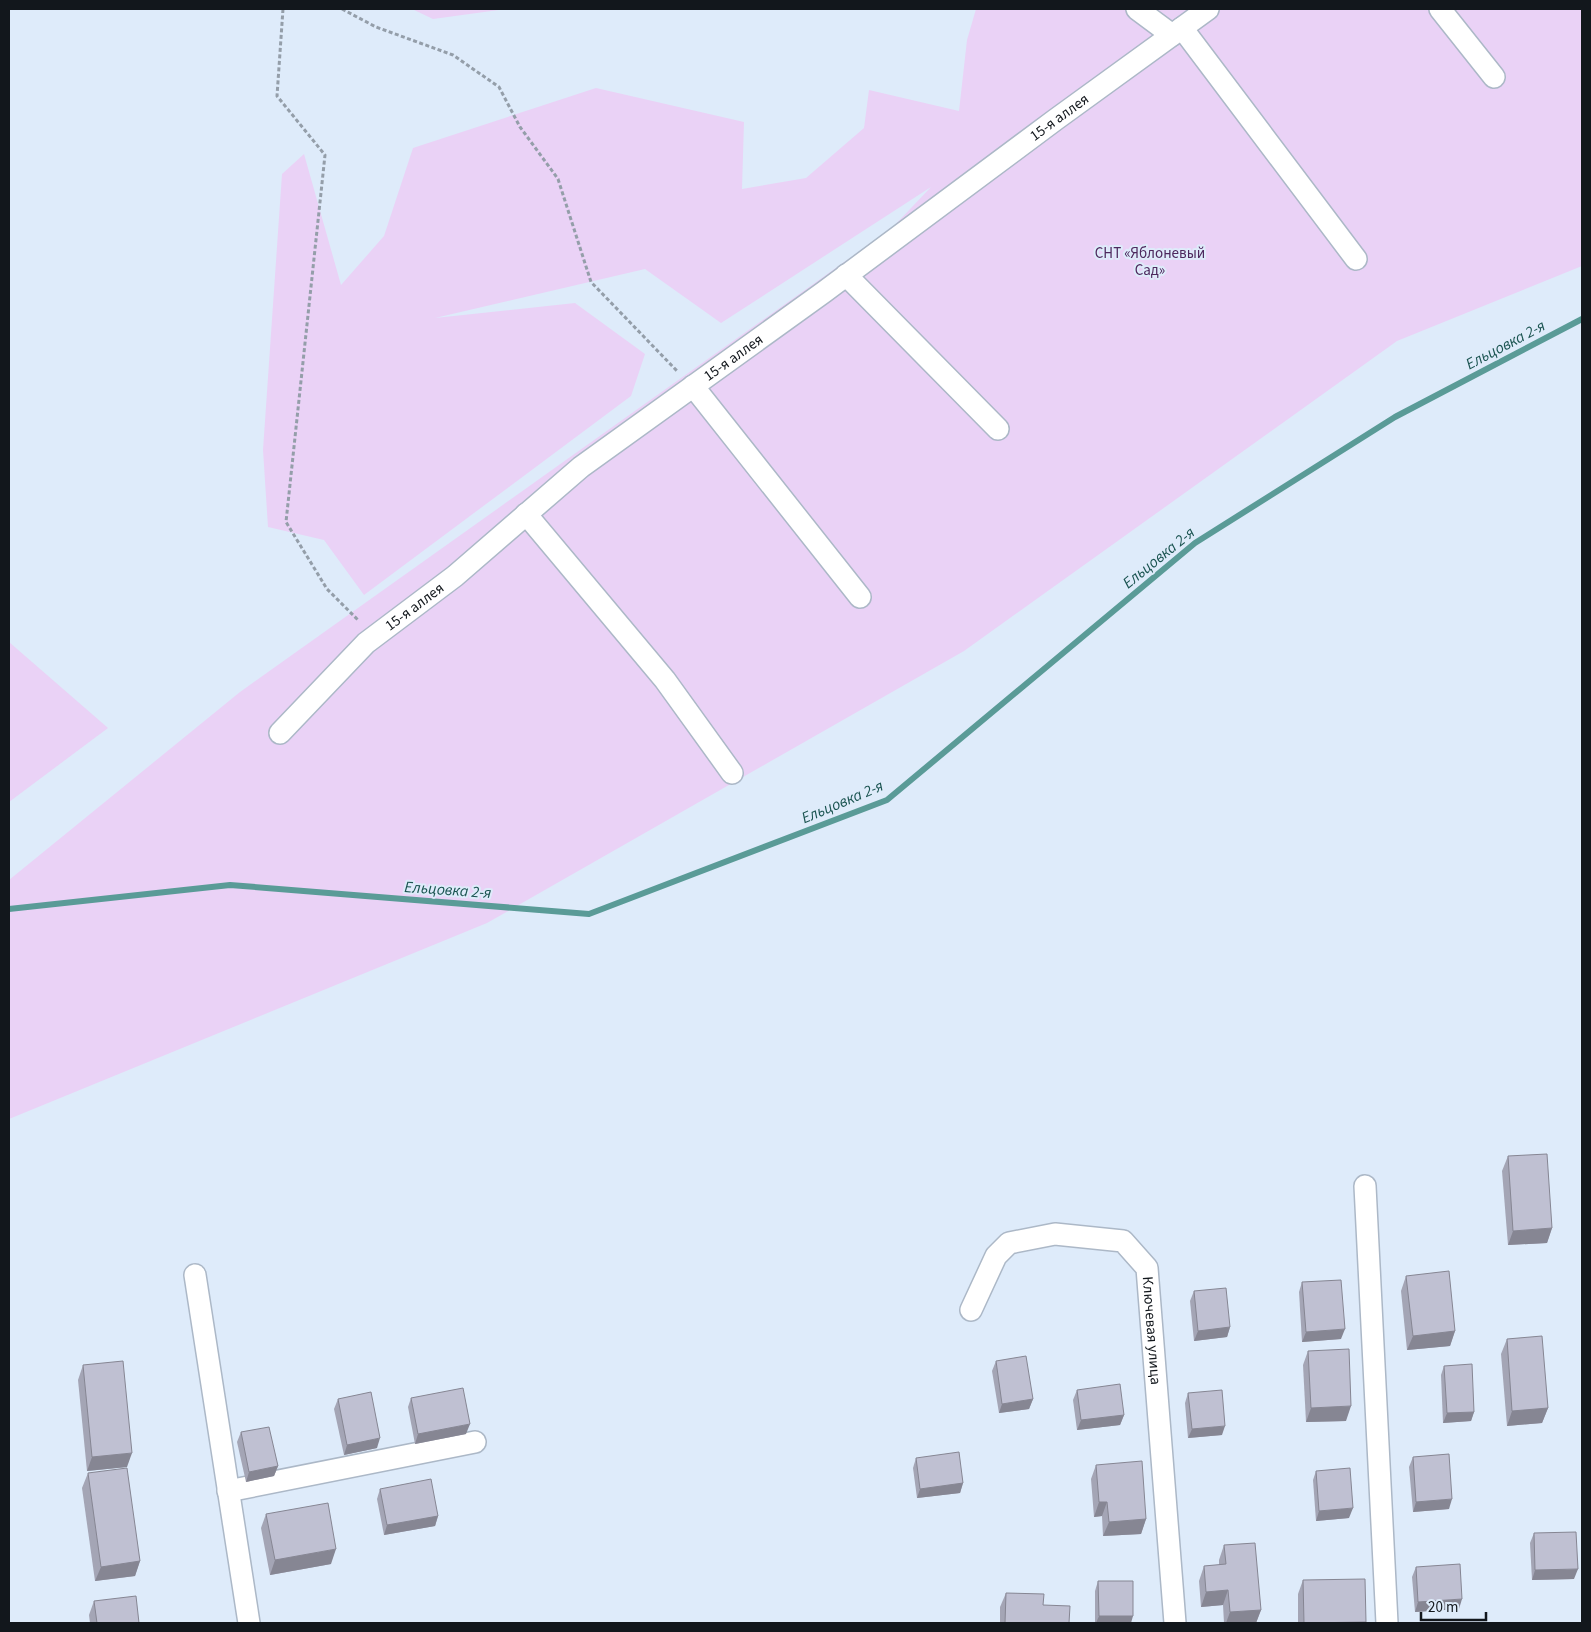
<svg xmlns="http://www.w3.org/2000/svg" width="1591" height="1632" font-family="'Source Sans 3',sans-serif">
	<rect width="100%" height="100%" fill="#deebfa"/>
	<g fill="#ead2f6">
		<polygon points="412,9 506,9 433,19"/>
		<polygon points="976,9 1582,9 1582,266 1397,341 964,651 487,923 9,1119 9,880 240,692 892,228 931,187 721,323 645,269 435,318 575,303 645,354 631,396 364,595 324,540 268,527 263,450 282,174 304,154 341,285 384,236 413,148 596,88 744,122 742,189 806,178 864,128 869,90 959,111 967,40"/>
		<polygon points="9,642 108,728 9,802"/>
	</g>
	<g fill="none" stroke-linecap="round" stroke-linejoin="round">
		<polyline stroke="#5a9b97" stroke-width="6" points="9,909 230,885 589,914 887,800 1195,543 1395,417 1582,319"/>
		<g stroke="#acb8c7" stroke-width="24">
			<g id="minor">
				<polyline points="1137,9 1172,35"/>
				<polyline points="1440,9 1494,77"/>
				<polyline points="1182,28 1356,259"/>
				<polyline points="846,275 998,429"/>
				<polyline points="693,386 860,597"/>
				<polyline points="526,514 665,680 732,773"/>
				<path id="s1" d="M280,733l86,-90 89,-67 126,-109 243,-175 231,-172 153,-111"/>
				<polyline points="1365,1186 1387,1623"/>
				<polyline points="195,1275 249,1623"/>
				<path id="s2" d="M971,1310l25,-54 13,-13 46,-9 68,7 24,27 28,355"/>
				<polyline points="228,1491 475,1442"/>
			</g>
		</g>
		<g stroke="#949ea9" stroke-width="3" stroke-dasharray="4 2.5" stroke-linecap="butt">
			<polyline points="283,9 277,96 325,155 286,522 327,589 359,621"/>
			<polyline points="342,9 376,27 453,55 499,87 520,127 558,179 591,282 678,372"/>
		</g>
		<use href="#minor" stroke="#fff" stroke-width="21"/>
	</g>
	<g fill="#a4a5b5">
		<polygon points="1508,1156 1552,1228 1547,1243 1508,1245 1502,1171"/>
		<polygon points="1406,1276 1455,1331 1450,1346 1407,1350 1401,1291"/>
		<polygon points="1302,1282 1341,1339 1302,1342 1299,1292"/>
		<polygon points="1194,1291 1230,1327 1227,1337 1194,1341 1190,1301"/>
		<polygon points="1507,1339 1548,1408 1542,1423 1507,1426 1501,1354"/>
		<polygon points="1308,1351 1346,1421 1306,1422 1303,1365"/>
		<polygon points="996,1361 1033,1399 1029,1409 999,1413 992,1371"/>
		<polygon points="83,1365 127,1467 87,1471 78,1380"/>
		<polygon points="1444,1366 1474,1412 1471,1421 1443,1423 1441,1375"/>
		<polygon points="1077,1390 1124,1415 1120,1425 1077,1430 1073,1400"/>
		<polygon points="1188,1393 1222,1435 1188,1438 1185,1403"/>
		<polygon points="411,1398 466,1434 415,1444 408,1407"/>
		<polygon points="338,1399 377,1448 344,1455 334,1409"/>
		<polygon points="241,1432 278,1466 274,1476 246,1482 237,1442"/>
		<polygon points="1413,1457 1449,1509 1413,1512 1409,1467"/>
		<polygon points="916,1458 963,1483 960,1493 917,1498 913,1468"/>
		<polygon points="1096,1465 1146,1519 1141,1534 1103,1536 1102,1516 1094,1517 1091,1479"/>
		<polygon points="1316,1471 1349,1518 1316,1521 1313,1480"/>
		<polygon points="88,1473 140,1561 135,1576 95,1581 82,1488"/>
		<polygon points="380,1489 438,1516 435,1526 384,1535 377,1499"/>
		<polygon points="266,1514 331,1564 270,1575 261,1528"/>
		<polygon points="1534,1533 1574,1579 1532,1580 1530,1543"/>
		<polygon points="1224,1545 1261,1610 1256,1623 1224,1623 1223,1605 1201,1607 1199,1581 1204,1566 1219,1565 1219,1560"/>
		<polygon points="1416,1567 1459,1609 1415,1612 1412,1577"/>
		<polygon points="1303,1580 1366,1623 1298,1623 1298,1594"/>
		<polygon points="1098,1581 1131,1623 1095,1623 1095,1591"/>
		<polygon points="1006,1593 1043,1605 1069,1623 1000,1623 1000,1607"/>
		<polygon points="94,1601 139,1623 90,1623 89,1615"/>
	</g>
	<g fill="#868693">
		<polygon points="1552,1228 1547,1243 1508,1245 1513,1231"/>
		<polygon points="1230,1327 1227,1337 1194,1341 1198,1331"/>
		<polygon points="1345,1329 1341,1339 1302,1342 1306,1332"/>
		<polygon points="1455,1331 1450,1346 1407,1350 1413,1336"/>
		<polygon points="1033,1399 1029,1409 999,1413 1002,1404"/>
		<polygon points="1351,1406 1346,1421 1306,1422 1311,1408"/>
		<polygon points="1548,1408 1542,1423 1507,1426 1512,1411"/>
		<polygon points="1474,1412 1471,1421 1443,1423 1447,1413"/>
		<polygon points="1124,1415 1120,1425 1077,1430 1081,1420"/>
		<polygon points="470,1424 466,1434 415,1444 418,1434"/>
		<polygon points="1225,1426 1222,1435 1188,1438 1192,1429"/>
		<polygon points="380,1438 377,1448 344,1455 347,1445"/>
		<polygon points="132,1453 127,1467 87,1471 92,1457"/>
		<polygon points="278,1466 274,1476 246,1482 249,1472"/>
		<polygon points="963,1483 960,1493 917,1498 920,1489"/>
		<polygon points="1452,1499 1449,1509 1413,1512 1416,1502"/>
		<polygon points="1099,1502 1107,1502 1102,1516 1094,1517"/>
		<polygon points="1353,1508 1349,1518 1316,1521 1319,1511"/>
		<polygon points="438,1516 435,1526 384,1535 387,1525"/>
		<polygon points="1146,1519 1141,1534 1103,1536 1109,1522"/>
		<polygon points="336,1549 331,1564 270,1575 275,1560"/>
		<polygon points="140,1561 135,1576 95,1581 101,1567"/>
		<polygon points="1578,1569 1574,1579 1532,1580 1535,1570"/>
		<polygon points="1228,1590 1223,1605 1201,1607 1206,1592"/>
		<polygon points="1462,1599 1459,1609 1415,1612 1418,1602"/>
		<polygon points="1261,1610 1256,1623 1226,1623 1230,1612"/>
		<polygon points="1099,1616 1133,1616 1131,1623 1096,1623"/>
	</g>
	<g fill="#bfc0d2" stroke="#868693">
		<polygon points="1547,1154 1552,1228 1513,1231 1508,1156"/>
		<polygon points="1449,1271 1455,1331 1413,1336 1406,1276"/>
		<polygon points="1341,1280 1345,1329 1306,1332 1302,1282"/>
		<polygon points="1226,1288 1230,1327 1198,1331 1194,1291"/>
		<polygon points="1542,1336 1548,1408 1512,1411 1507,1339"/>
		<polygon points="1349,1349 1351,1406 1311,1408 1308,1351"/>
		<polygon points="1026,1356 1033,1399 1002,1404 996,1361"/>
		<polygon points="123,1361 132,1453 92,1457 83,1365"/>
		<polygon points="1472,1364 1474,1412 1447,1413 1444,1366"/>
		<polygon points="1120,1384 1124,1415 1081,1420 1077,1390"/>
		<polygon points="463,1388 470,1424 418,1434 411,1398"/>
		<polygon points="1222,1390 1225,1426 1192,1429 1188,1393"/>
		<polygon points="371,1392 380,1438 347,1445 338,1399"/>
		<polygon points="269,1427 278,1466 249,1472 241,1432"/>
		<polygon points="959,1452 963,1483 920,1489 916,1458"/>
		<polygon points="1449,1454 1452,1499 1416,1502 1413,1457"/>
		<polygon points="1142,1461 1146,1519 1109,1522 1107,1502 1099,1502 1096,1465"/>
		<polygon points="127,1468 140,1561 101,1567 88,1473"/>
		<polygon points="1350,1468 1353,1508 1319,1511 1316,1471"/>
		<polygon points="431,1479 438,1516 387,1525 380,1489"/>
		<polygon points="328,1503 336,1549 275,1560 266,1514"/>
		<polygon points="1576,1532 1578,1569 1535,1570 1534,1533"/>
		<polygon points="1255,1543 1261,1610 1230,1612 1228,1590 1206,1592 1204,1566 1226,1564 1224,1545"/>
		<polygon points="1460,1564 1462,1599 1418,1602 1416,1567"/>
		<polygon points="1365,1579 1366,1622 1304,1623 1303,1580"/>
		<polygon points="1098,1581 1133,1581 1133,1616 1099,1616"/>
		<polygon points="1006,1593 1044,1594 1043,1605 1070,1606 1069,1623 1005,1623"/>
		<polygon points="136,1596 139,1623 97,1623 94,1601"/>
	</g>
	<g text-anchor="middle" stroke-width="4" stroke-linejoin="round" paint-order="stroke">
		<g font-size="15" fill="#12171c" stroke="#deebfa">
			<text dy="5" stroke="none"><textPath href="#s1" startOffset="995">15-я аллея</textPath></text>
			<text dy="5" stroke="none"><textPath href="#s1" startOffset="590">15-я аллея</textPath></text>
			<text dy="5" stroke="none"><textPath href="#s1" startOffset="185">15-я аллея</textPath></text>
			<text dy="5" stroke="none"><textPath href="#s2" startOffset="292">Ключевая улица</textPath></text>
		</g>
		<g font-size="15" fill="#4d285d" stroke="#deebfa">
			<text x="1150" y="258">СНТ «Яблоневый<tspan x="1150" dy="17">Сад»</tspan></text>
		</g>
		<g font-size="16" font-style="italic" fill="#1b5451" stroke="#deebfa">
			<text transform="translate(1505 344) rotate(-28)" y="6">Ельцовка 2-я</text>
			<text transform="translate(1158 557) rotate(-39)" y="6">Ельцовка 2-я</text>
			<text transform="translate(842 801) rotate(-23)" y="6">Ельцовка 2-я</text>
			<text transform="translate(448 889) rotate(4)" y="6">Ельцовка 2-я</text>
		</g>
	</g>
	<rect width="1591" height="1632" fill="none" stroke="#12171c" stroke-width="20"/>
	<path d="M1421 1612v8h65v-8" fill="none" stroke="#12171c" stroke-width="2.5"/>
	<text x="1428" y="1612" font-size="15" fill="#12171c" stroke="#deebfa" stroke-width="4" paint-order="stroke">20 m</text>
</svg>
